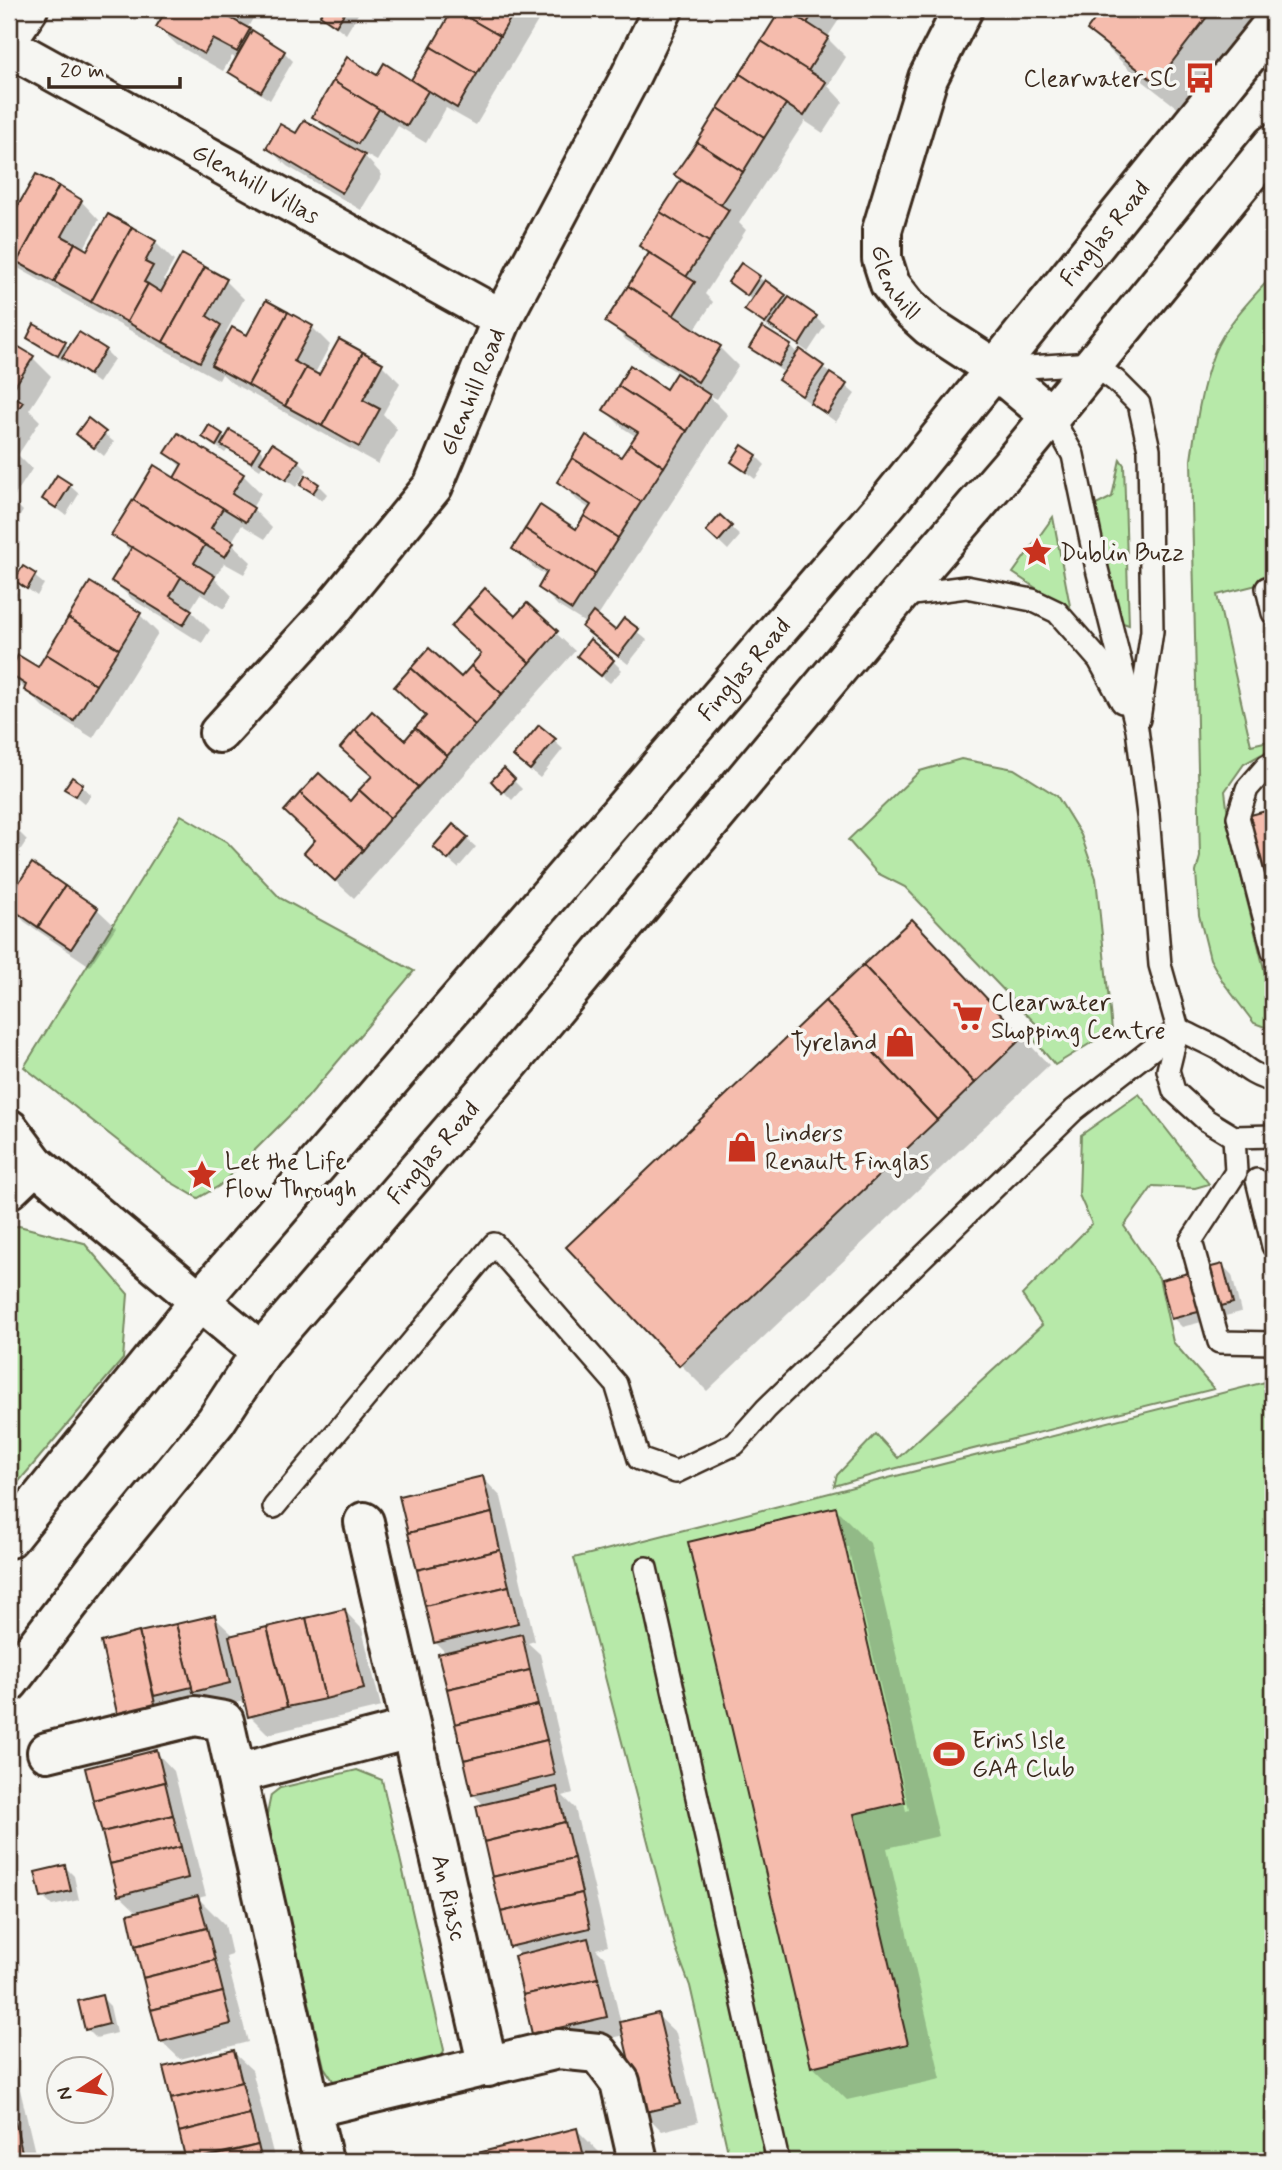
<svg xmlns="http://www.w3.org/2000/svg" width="1282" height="2170" font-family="Mynerve,sans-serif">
	<rect width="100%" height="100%" fill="#f6f6f2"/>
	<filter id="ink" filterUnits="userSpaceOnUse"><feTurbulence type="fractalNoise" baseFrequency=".0143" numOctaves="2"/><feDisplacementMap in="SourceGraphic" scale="14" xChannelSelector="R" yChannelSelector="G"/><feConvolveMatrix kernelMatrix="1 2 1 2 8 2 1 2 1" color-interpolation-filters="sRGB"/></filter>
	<g filter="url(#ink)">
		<g fill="#b7e9a9" stroke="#798a64" stroke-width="2">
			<path d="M1273,275v306l-56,14 34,150 22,-5v8l-29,16 -19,27 5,41 43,173v25l-19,-7 -31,-41 -13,-23 -11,-44 -3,-43 4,-15 -9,-397c5,-36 10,-73 23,-107 11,-28 39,-56 59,-78z"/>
			<polygon points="1120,459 1124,465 1129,625 1114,620 1096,505 1112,497"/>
			<polygon points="1053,517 1071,611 1013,573"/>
			<polygon points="961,759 1014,769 1057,796 1081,835 1096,878 1112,1030 1055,1065 1028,1033 1038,1026 905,887 877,873 848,840 920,771"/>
			<polygon points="181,815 227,842 280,898 414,971 307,1098 219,1186 198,1198 169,1181 24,1067"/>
			<polygon points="1139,1094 1209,1184 1195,1188 1153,1186 1124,1226 1159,1278 1173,1342 1214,1389 893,1469 834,1486 837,1475 876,1434 898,1458 1042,1325 1022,1295 1092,1224 1079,1195 1081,1135"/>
			<polygon points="19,1226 84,1243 128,1294 123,1359 9,1493 9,1227"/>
			<polygon points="1273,1380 1273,2161 730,2161 690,1986 676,1949 574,1558"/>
			<polygon points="357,1770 382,1780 444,2050 439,2066 348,2093 334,2082 324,2067 266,1819 271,1795 280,1788"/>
		</g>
		<g fill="#0003" fill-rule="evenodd">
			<polygon points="169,9 258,9 247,29 284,52 293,61 270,100 239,80 230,71 237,59 232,56 223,71 177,45 158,27"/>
			<polygon points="326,9 361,9 346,34 322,15"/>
			<polygon points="455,9 545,9 476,125 446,108 426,143 398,126 377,161 361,152 382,175 361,210 287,166 268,148 297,136 337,139 314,117 347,60 378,78 412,82"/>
			<polygon points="780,9 846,9 827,38 846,57 828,86 843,102 823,133 805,121 739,223 746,230 705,294 713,302 694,331 720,348 738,366 717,399 707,394 728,415 597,618 616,632 624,621 647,640 628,664 593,636 584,627 587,624 558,606 540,587 547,576 533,567 514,548 576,531 590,509 577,500 559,481 622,460 637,437 623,428 605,410 666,391 678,373 626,340 608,321 650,255 641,245 683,181 677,175 782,11"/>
			<polygon points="1084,9 1273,9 1202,127 1135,75 1089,30 1096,21"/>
			<polygon points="81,201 99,220 83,250 88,253 108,216 155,242 174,261 164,279 168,283 226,281 244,299 226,332 229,335 247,338 312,327 330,345 314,375 320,378 382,365 400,383 383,414 397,429 378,464 232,383 222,374 219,380 9,263 9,209 16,213"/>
			<polygon points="742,266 816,318 825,326 808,352 776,329 774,332 746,309 752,300 731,282"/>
			<polygon points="763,330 790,346 798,354 822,367 855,394 836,422 789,388 781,379 785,373 761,357 752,348"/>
			<polygon points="29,338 65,344 70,349 105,350 114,359 98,383 69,362 68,364 38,346"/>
			<polygon points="9,343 33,358 51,376 29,410 40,421 18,455 32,469 12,500 23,511 9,534"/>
			<polygon points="88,421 114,442 104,456 78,434"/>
			<polygon points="222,435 226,439 259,449 266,456 273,445 298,461 307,470 296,487 264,464 260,470 228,449 225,453 204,437"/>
			<polygon points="167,453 243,475 261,493 252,508 272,528 265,539 242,525 231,543 251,562 244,574 224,563 215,578 232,596 224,609 200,594 190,610 210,630 202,643 132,599 113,581 131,552 114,534 154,468 174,480 182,468"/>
			<polygon points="756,456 765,465 755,479 733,462"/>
			<polygon points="302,485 318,485 327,494 322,501"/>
			<polygon points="70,486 79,494 66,515 44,499"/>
			<polygon points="720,518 740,536 728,550 708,531"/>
			<polygon points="24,568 44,584 37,596 16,580"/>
			<polygon points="9,585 18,594 9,608"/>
			<polygon points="527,606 575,651 354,898 324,871 350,804 483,655 453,627 515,619"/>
			<polygon points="140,615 158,633 93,738 44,708 9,673 18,658 38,670"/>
			<polygon points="613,661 622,670 610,683 588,665"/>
			<polygon points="554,741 563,749 540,778 524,765"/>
			<polygon points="504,771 522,789 512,800 493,781"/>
			<polygon points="73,780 91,794 85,804 67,789"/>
			<polygon points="1273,811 1273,915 1249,817"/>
			<polygon points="9,822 27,840 9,867"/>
			<polygon points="453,827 476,847 458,868 444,856"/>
			<polygon points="32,866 97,909 116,927 90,966 25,922 9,906 9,901"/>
			<polygon points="939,948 1049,1065 707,1391 680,1364"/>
			<polygon points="1223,1266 1232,1275 1241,1312 1182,1327 1173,1318"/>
			<polygon points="483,1478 501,1497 535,1641 528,1643 540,1654 573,1793 563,1796 575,1808 608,1946 596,1949 606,1959 621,2024 657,2015 676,2033 698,2122 662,2131 643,2112 625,2035 552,2052 534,2033 521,1956 511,1946 485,1806 473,1794 447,1654 435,1642"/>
			<path d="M836,1509l34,34 69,293 -52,12 54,231 -94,21 -35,-34zM844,1547h4l61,263 -3,1z"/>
			<polygon points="344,1610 362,1629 381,1707 268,1734 250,1716 246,1701 122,1725 103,1643 214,1617 233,1635"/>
			<polygon points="156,1752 174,1771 206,1896 198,1898 225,1925 232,1955 226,1957 248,2042 180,2059 161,2041 138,1913 119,1895"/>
			<polygon points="65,1867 74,1876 79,1900 52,1906 43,1897"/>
			<polygon points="101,1997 110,2006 116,2033 96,2038 87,2029"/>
			<polygon points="9,2043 37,2161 9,2161"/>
			<polygon points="233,2052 252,2070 275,2161 188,2161 165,2069"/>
			<polygon points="577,2130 604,2157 605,2161 453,2161"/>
		</g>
		<g fill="#f5bcad" stroke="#3b2a1e" stroke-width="2">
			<polygon points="167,9 214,9 250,29 237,52 213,39 204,54 156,27"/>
			<polygon points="324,9 347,9 336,26 320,15"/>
			<polygon points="453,9 516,9 500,36"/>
			<polygon points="453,9 500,36 477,74 431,47"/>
			<polygon points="781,9 786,9 829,37 808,71 761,41"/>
			<polygon points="786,9 816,9 807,23"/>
			<polygon points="1087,9 1213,9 1156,83 1087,30 1097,16"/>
			<polygon points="252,30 285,51 261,92 228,72"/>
			<polygon points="761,41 826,82 804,116 740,74"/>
			<polygon points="431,47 477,74 457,108 411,80"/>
			<polygon points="347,57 377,75 384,63 428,91 407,126 333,81"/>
			<polygon points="740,74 786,104 764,138 718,108"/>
			<polygon points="333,81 379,109 358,144 312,117"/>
			<polygon points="718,108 764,138 743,172 697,142"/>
			<polygon points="304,120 365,155 342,193 266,148 280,124 296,133"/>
			<polygon points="697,142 743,172 721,205 674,175"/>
			<polygon points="36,174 59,186 17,262 9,257 9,207 15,211"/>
			<polygon points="681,180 729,210 709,242 660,212"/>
			<polygon points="59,186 82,200 62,236 75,243 54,282 17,262"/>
			<polygon points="660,212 709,242 686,277 639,246"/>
			<polygon points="108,214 132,227 91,302 54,282 75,243 87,250"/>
			<polygon points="132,227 156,241 145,262 153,266 144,282 148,284 127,322 91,302"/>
			<polygon points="649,253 695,282 673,316 628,286"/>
			<polygon points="182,254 205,267 163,342 127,322 148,284 161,292"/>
			<polygon points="741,263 760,276 747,296 728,282"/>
			<polygon points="205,267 227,279 207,316 221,325 200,362 163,342"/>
			<polygon points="765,280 786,295 765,324 744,310"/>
			<polygon points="628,286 721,346 698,382 605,322"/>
			<polygon points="789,297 817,316 799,345 769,325"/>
			<polygon points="266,300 288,312 248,385 211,365 232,327 247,335"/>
			<polygon points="288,312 313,326 294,361 306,368 285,406 248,385"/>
			<polygon points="34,324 66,342 58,356 27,338"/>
			<polygon points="762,327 791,345 778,366 749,348"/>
			<polygon points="79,332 106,349 89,375 62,357"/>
			<polygon points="339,339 363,352 322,426 285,406 306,368 319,375"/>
			<polygon points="9,341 34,356 10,394 9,393"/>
			<polygon points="800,349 824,366 802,396 778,380"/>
			<polygon points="363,352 383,363 363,400 380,409 359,447 322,426"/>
			<polygon points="630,365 666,389 676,373 710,395 687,431 618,386"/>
			<polygon points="830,373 847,384 827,414 810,403"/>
			<polygon points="618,386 687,431 664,467 630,444 638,432 603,410"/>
			<polygon points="9,393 23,402 9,423"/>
			<polygon points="88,418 106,432 94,448 76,434"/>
			<polygon points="209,425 223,434 216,446 202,437"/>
			<polygon points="230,430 260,447 251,462 221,445"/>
			<polygon points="178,433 244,474 232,494 254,508 246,522 174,478 182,464 165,453"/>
			<polygon points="586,435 621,457 630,444 664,467 641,502 572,458"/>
			<polygon points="272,443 299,460 286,480 260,462"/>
			<polygon points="742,445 757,455 746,472 731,462"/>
			<polygon points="572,458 641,502 618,538 584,516 591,505 557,482"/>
			<polygon points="154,465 223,508 211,528 234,542 225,557 133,500"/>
			<polygon points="57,475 71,484 56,508 42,499"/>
			<polygon points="306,475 319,484 313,493 300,485"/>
			<polygon points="133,500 205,545 194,563 215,576 205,592 111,535"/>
			<polygon points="540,505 576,529 584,516 618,538 595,574 525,529"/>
			<polygon points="720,515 732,526 718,542 706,531"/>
			<polygon points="525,529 595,574 572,610 538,588 547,572 512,549"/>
			<polygon points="132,547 181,577 170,596 192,610 183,625 111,581"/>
			<polygon points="23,566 36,574 27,589 14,580"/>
			<polygon points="90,582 141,613 119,649 68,618"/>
			<polygon points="485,588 515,616 527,603 558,631 530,663 468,607"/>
			<polygon points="468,607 530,663 502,694 471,666 481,654 451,627"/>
			<polygon points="593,612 615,630 624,618 639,629 618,656 582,627"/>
			<polygon points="68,618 119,649 96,685 46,654"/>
			<polygon points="590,639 614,660 601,676 577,656"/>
			<polygon points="429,648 461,677 471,666 502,694 475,725 411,668"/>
			<polygon points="46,654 96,685 74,721 24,690 26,685 9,674 18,655 38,667"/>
			<polygon points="411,668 475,725 447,756 415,728 426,716 394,687"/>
			<polygon points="372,711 405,740 415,728 447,756 418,787 355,730"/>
			<polygon points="539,725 556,739 530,770 513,756"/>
			<polygon points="355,730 418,787 390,818 359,790 372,776 340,748"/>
			<polygon points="504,768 515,779 502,793 491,781"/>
			<polygon points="319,773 350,801 359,790 390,818 363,850 300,793"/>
			<polygon points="72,777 83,784 76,796 64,789"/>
			<polygon points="300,793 363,850 335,881 304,853 315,840 284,811"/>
			<polygon points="1273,809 1273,922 1247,816"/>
			<polygon points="453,824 468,837 448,860 433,847"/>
			<polygon points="32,863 65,886 38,927 9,907 9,897"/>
			<polygon points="65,886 98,908 71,949 38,927"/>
			<polygon points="912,919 1023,1037 975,1083 863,965"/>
			<polygon points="863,965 975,1083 937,1120 825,1001"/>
			<polygon points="825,1001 937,1120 679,1366 566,1247"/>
			<polygon points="1223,1264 1233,1303 1171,1319 1161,1280"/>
			<polygon points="483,1476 492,1513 408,1533 399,1496"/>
			<polygon points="836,1507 905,1802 854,1814 908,2044 811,2067 688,1542"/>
			<polygon points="492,1513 500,1550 417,1570 408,1533"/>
			<polygon points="500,1550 509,1586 425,1606 417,1570"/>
			<polygon points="509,1586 518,1623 434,1643 425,1606"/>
			<polygon points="345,1609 364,1689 325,1699 306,1618"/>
			<polygon points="215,1615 230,1683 193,1692 176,1624"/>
			<polygon points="306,1618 325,1699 287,1707 267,1627"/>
			<polygon points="176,1624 192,1687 154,1696 139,1632"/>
			<polygon points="267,1627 287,1707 248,1717 229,1636"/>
			<polygon points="139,1632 158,1717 120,1726 101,1642"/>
			<polygon points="522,1634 530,1670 447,1689 438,1654"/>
			<polygon points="530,1670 538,1705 455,1724 447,1689"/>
			<polygon points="538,1705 547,1740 464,1760 455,1724"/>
			<polygon points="547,1740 555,1775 472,1795 464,1760"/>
			<polygon points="157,1750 165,1782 93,1800 85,1768"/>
			<polygon points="165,1782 173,1815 102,1832 93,1800"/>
			<polygon points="557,1787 565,1822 484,1842 476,1806"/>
			<polygon points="173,1815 181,1847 110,1864 102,1832"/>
			<polygon points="565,1822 574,1858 492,1877 484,1842"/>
			<polygon points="181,1847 188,1878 118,1896 110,1864"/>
			<polygon points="574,1858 582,1893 501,1912 492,1877"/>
			<polygon points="65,1865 71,1891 41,1898 35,1872"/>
			<polygon points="582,1893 590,1928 509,1947 501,1912"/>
			<polygon points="198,1896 207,1928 135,1946 128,1914"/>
			<polygon points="207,1928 215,1960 143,1978 135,1946"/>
			<polygon points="588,1938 598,1978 523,1995 514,1956"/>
			<polygon points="215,1960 223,1992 151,2010 143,1978"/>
			<polygon points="598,1978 607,2017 532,2034 523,1995"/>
			<polygon points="223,1992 231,2024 160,2042 151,2010"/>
			<polygon points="102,1995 109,2024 85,2030 78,2001"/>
			<polygon points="658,2013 680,2104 641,2113 620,2022"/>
			<polygon points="234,2050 242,2082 171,2099 163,2067"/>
			<polygon points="242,2082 250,2114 179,2132 171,2099"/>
			<polygon points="250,2114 258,2145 186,2161 179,2132"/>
			<polygon points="14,2117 22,2152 9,2155 9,2118"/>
			<polygon points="577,2128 585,2161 446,2161"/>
			<polygon points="258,2145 262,2161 194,2161"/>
			<polygon points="686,2154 688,2161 653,2161"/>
		</g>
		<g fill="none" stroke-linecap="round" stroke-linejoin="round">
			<g stroke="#3b2a1e" stroke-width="26">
				<g id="lane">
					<polyline points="997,369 1092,363 1116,381 1139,404 1149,449 1152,631 1139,719"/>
					<path d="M1051,416l22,39 24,114 40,160 11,86 12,150 18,64c14,7 28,13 41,20 17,10 33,29 54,31"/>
					<polyline points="1267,588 1273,613"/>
					<polyline points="898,596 966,587 1032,600 1057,612 1099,660 1122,702"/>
					<polyline points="1273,763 1267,766 1247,789 1238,817 1273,951"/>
					<polyline points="1178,1029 1168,1070 1174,1091 1206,1120 1234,1137 1273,1136"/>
					<polyline points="1234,1137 1236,1172 1191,1241 1219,1342 1273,1343"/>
					<polyline points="1257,1180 1273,1246"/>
					<polyline points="274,1507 494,1244 616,1384 639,1459 676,1472 735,1444 766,1409 1074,1110 1178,1029"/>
					<polyline points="646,1568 778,2161"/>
				</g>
			</g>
			<g stroke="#3b2a1e" stroke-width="44">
				<g id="street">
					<path id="s1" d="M963,9l-35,69 -46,152v29l8,25 17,22 22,20 66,43 56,47"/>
					<polyline points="9,37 28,9"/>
					<path id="s2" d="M9,47l493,272"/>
					<path id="s3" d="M219,733l110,-120 104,-127 69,-167 125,-236 36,-74"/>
					<polyline points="9,1129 35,1164 261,1352"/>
					<polyline points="9,1189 35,1164"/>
					<path id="s4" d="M364,1522l124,545"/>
					<polyline points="47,1752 195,1716 224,1721 311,2108 558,2049 598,2053 620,2082 638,2161"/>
					<polyline points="236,1774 410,1729"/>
					<polyline points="311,2108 323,2161"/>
				</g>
			</g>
			<g stroke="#3b2a1e" stroke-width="44">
				<g id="secondary">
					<path id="s5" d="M9,1538l190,-236 693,-805 381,-473"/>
					<path id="s6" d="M9,1682l95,-124 112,-137 45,-69 247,-287 390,-469 118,-137 257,-315"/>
				</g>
			</g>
			<use href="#lane" stroke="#f6f6f2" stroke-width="21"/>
			<use href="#street" stroke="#f6f6f2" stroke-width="38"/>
			<use href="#secondary" stroke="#f6f6f2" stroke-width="38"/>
		</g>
	</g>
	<defs>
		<g id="bus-bare" transform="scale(2.415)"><path d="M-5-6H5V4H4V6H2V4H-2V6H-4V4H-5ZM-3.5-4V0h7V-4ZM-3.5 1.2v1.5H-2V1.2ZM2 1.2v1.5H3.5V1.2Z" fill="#c8321e" stroke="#f6f6f2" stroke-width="2.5" paint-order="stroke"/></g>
		<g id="sight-bare" transform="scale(2.415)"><path d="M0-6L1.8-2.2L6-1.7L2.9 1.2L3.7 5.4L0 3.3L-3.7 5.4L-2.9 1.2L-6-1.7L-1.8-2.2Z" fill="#c8321e" stroke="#f6f6f2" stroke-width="2.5" paint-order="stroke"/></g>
		<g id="supermarket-bare" transform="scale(2.415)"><path d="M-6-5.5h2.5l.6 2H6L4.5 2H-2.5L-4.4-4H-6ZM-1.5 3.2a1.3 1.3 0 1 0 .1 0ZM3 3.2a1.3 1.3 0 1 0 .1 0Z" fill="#c8321e" stroke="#f6f6f2" stroke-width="2.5" paint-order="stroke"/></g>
		<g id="shop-bare" transform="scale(2.415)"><path d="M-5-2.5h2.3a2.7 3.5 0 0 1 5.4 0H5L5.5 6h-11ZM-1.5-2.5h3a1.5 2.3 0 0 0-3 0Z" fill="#c8321e" stroke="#f6f6f2" stroke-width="2.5" paint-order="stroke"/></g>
		<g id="stadium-bare" transform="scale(2.415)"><path d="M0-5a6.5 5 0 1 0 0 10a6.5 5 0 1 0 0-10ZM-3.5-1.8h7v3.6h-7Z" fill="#c8321e" stroke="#f6f6f2" stroke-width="2.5" paint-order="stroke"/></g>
	</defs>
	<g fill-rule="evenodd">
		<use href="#bus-bare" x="1200" y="78"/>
		<use href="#sight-bare" x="1037" y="552"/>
		<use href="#supermarket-bare" x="968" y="1016"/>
		<use href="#shop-bare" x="900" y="1042"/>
		<use href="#shop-bare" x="742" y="1147"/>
		<use href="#sight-bare" x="202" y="1175"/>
		<use href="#stadium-bare" x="949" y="1754"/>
	</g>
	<g text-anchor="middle" stroke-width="7" stroke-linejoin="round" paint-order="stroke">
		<g font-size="24" fill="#3b2a1e" stroke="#f6f6f2" text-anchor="start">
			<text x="1177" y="86" text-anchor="end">Clearwater SC</text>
			<text x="1060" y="560">Dublin Buzz</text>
			<text x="991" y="1010">Clearwater<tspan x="991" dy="28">Shopping Centre</tspan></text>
			<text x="877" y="1050" text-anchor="end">Tyreland</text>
			<text x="765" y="1141">Linders<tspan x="765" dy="28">Renault Finglas</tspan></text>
			<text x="225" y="1169">Let the Life<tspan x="225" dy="28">Flow Through</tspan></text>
			<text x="972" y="1748">Erins Isle<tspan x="972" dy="28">GAA Club</tspan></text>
		</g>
		<g font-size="24" fill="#3b2a1e" stroke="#f6f6f2">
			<text dy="8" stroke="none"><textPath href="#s2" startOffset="282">Glenhill Villas</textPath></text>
			<text dy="8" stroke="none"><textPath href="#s5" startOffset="1704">Finglas Road</textPath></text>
			<text dy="8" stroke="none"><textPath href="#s1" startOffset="292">Glenhill</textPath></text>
			<text dy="8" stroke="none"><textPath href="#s3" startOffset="429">Glenhill Road</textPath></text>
			<text dy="8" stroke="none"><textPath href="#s5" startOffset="1138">Finglas Road</textPath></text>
			<text dy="8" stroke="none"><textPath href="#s6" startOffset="679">Finglas Road</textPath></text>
			<text dy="8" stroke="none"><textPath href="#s4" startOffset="385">An Riasc</textPath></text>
		</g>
	</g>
	<rect width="1282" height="2170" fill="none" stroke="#f6f6f2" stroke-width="35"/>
	<rect x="18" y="18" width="1247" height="2135" fill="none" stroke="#3b2a1e" stroke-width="2.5" filter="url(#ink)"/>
	<g transform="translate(80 2090) rotate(257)"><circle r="33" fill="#f6f6f2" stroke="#aba49d" stroke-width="2"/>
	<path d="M0-5L12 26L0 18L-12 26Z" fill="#c8321e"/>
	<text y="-10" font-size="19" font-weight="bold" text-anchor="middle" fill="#3b2a1e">N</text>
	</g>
	<path d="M49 77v10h131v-10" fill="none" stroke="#3b2a1e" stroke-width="3.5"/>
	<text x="60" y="77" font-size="21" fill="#3b2a1e" stroke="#f6f6f2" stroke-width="5" paint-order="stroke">20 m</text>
</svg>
